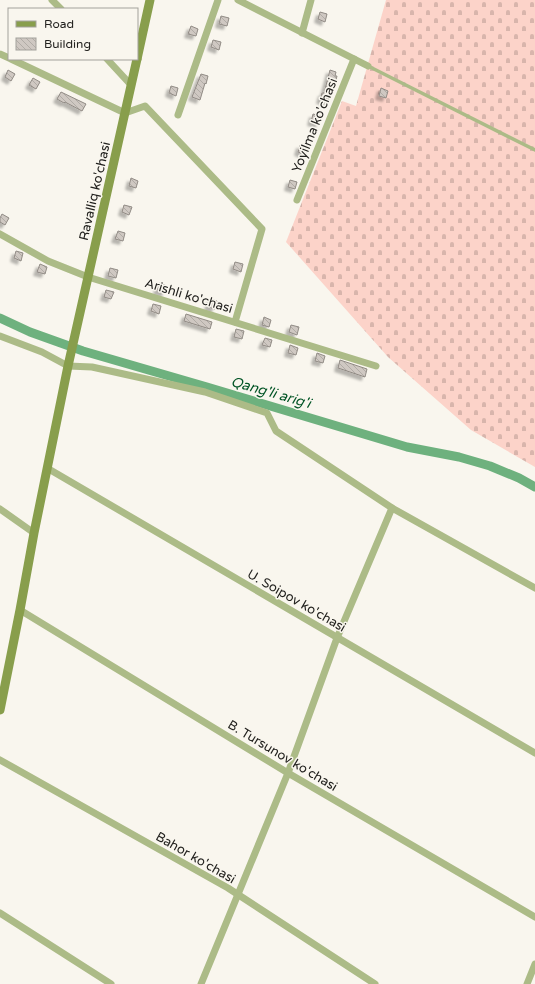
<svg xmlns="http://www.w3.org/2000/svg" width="535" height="984" font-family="'Varela Round',sans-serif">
	<defs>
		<pattern id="cemetery-stones" width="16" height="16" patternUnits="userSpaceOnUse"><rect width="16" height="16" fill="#fcd3c9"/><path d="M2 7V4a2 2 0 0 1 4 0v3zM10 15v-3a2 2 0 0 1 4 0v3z" fill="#d8b5ac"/></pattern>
		<pattern id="building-back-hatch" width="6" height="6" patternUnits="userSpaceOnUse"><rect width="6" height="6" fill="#cfc8c2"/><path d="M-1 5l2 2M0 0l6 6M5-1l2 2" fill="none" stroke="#b1aca6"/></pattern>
		<filter id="shadow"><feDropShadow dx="-3.5" dy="3.5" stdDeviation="1" flood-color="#0004"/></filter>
	</defs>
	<rect width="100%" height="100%" fill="#f9f6ee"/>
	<polygon fill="url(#cemetery-stones)" points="386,0 535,0 535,467 471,430 388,357 286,242 342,101 356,106"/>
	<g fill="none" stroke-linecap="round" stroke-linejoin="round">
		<polyline stroke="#6eb17e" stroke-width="9" points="0,318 30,332 83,351 207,387 407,447 459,457 490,466 519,478 535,487"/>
	</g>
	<g fill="url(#building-back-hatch)" stroke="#918b85" filter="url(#shadow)">
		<polygon points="320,12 327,14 325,22 318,19"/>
		<polygon points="221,16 229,18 227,26 219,24"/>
		<polygon points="191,26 198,29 196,36 188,34"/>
		<polygon points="213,40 221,42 219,50 211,47"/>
		<polygon points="8,70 15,74 11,81 5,77"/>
		<polygon points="330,70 336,72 335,76 337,76 335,84 333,83 328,102 320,100 322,93 324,93"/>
		<polygon points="201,74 208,76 206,84 205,83 200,100 192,97"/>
		<polygon points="33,78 40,82 36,89 29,85"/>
		<polygon points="171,86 178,88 176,96 169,93"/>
		<polygon points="381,88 388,91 386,98 379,96"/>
		<polygon points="61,92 86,104 82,111 65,102 64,103 57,99"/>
		<polygon points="313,114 321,116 319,124 311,122"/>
		<polygon points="300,145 308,147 306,155 298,152"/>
		<polygon points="131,178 138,181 136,188 129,186"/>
		<polygon points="290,180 297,182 295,189 288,187"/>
		<polygon points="124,205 132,207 129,215 122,212"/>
		<polygon points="2,214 9,218 5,225 0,222 0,218"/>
		<polygon points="118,231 125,233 123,241 115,239"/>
		<polygon points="16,251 23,253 21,261 14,258"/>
		<polygon points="235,262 243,264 241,272 233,269"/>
		<polygon points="40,264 47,267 45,274 37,272"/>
		<polygon points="110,268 118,270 116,278 108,276"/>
		<polygon points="159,283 167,286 165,293 157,291"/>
		<polygon points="106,290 114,292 111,299 104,297"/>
		<polygon points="210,299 217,301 215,309 208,307"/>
		<polygon points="153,304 161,306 159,314 151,311"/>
		<polygon points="186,314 212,322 210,329 184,321"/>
		<polygon points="264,317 271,320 269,327 262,325"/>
		<polygon points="291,325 299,327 297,335 289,332"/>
		<polygon points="236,329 244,331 242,339 234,337"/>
		<polygon points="265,338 272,340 270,347 262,345"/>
		<polygon points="290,345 298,348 296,355 288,353"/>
		<polygon points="317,353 325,356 323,363 315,361"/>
		<polygon points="340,360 367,369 365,377 338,368"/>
	</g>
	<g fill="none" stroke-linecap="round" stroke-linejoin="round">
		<polyline stroke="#acbb87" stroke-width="3.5" points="368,66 535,150"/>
		<g stroke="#acbb87" stroke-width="7">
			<polyline points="52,0 61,9"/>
			<polyline points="238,0 368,66"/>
			<polyline points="302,33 311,0"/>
			<polyline points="0,54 9,58"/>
			<polyline points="11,59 125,113 145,106 262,229 235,322"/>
			<polyline points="107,59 131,85"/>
			<polyline points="178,115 218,0"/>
			<polyline points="297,200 354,59"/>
			<polyline points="0,234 48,261 88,277 376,366"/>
			<polyline points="0,336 42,352 68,366 92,367 205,392 267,413 276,431 392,508"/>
			<polyline points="47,468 535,753"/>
			<polyline points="0,509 34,533"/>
			<polyline points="20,610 288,773 535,917"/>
			<polyline points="0,760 228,888 375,984"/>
			<polyline points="0,913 111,984"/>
			<polyline points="201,984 288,773 337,638 392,508 535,588"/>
			<polyline points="527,984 535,964"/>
		</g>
		<g stroke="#889e4c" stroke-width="9">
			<polyline points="137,59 150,0"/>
			<polyline points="0,710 20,610 34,533 68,366 137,59"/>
		</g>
	</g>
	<g text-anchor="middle" stroke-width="3" stroke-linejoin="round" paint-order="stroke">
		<g font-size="13" fill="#23221f" stroke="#f9f6ee">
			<text transform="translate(314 125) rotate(-68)" y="5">Yoyilma ko'chasi</text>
			<text transform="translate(94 191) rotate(-77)" y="5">Ravalliq ko'chasi</text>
			<text transform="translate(189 295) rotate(17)" y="5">Arishli ko'chasi</text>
			<text transform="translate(297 600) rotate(30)" y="5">U. Soipov ko'chasi</text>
			<text transform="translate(283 755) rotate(31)" y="5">B. Tursunov ko'chasi</text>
			<text transform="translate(196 857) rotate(30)" y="5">Bahor ko'chasi</text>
		</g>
		<g font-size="14" font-style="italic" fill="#035526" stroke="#f9f6ee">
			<text transform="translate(271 392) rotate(16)" y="5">Qang'li arig'i</text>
		</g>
	</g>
	<rect x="8" y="8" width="130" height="52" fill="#f9f6ee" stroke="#a3a19b"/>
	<rect x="16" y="21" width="20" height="6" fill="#889e4c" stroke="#a3a19b"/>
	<text x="44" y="28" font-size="12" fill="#23221f">Road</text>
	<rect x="16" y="38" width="20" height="12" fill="url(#building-back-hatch)" stroke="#a3a19b"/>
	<text x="44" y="48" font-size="12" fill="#23221f">Building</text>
</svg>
